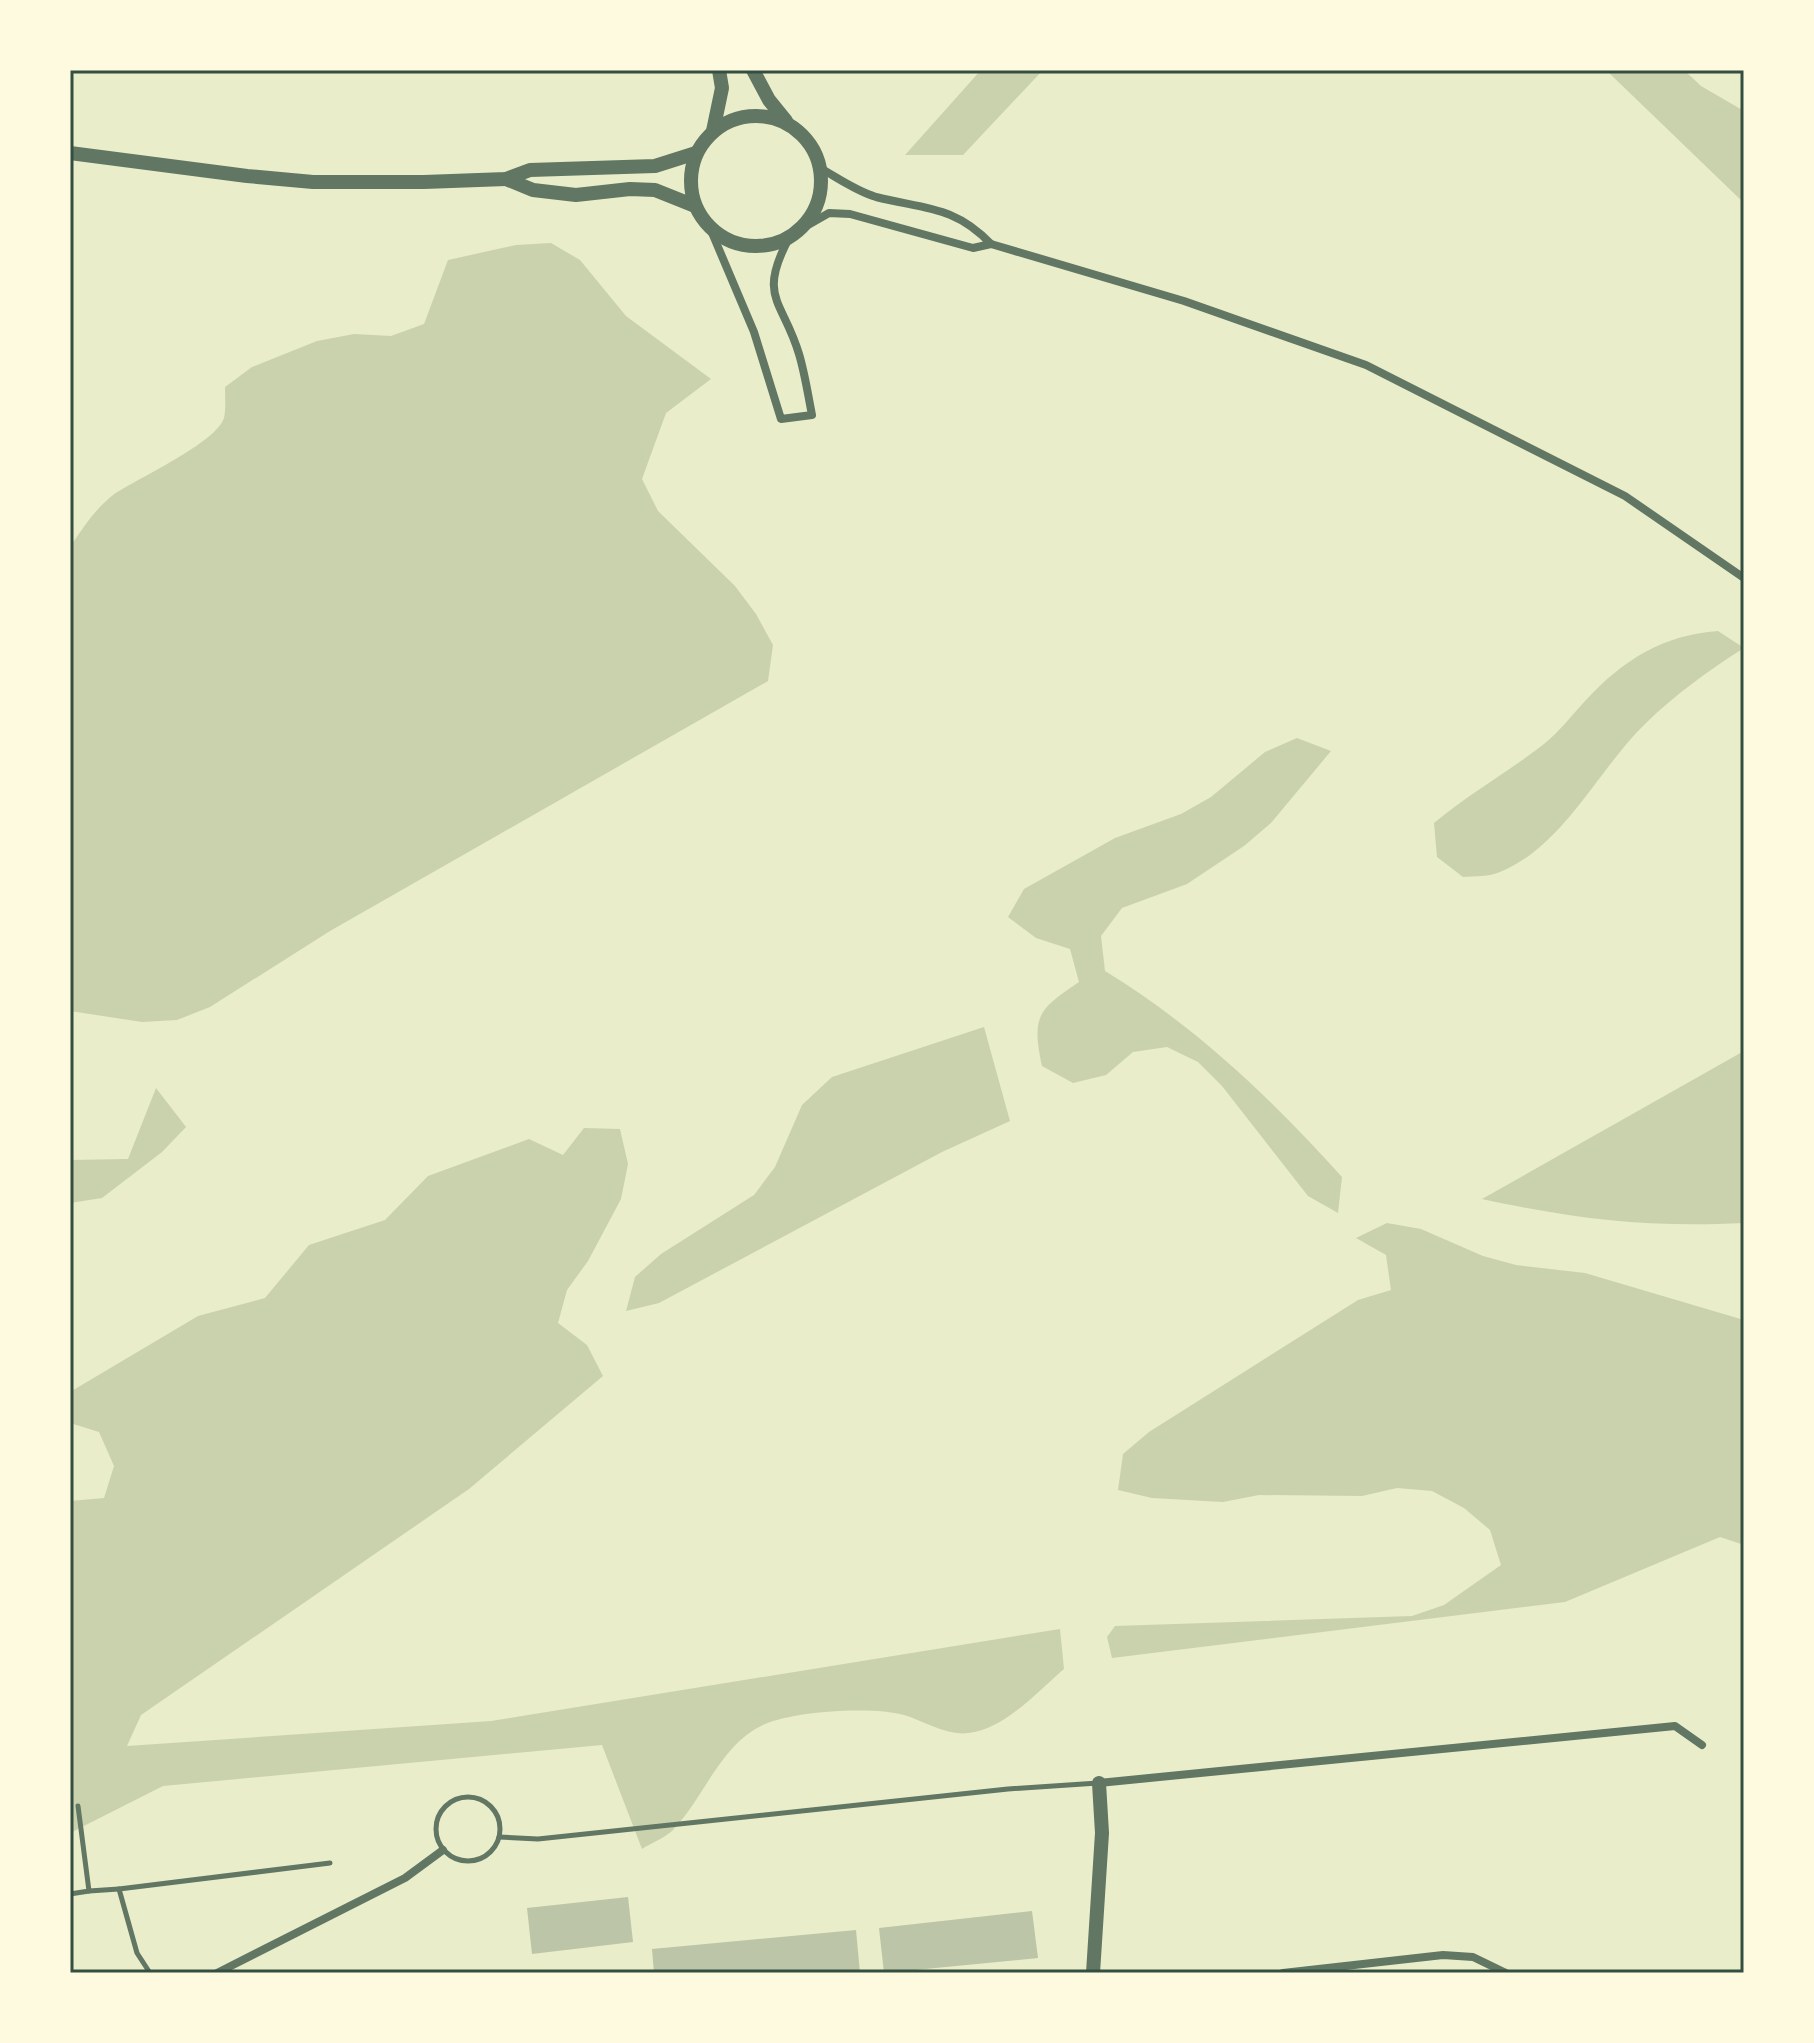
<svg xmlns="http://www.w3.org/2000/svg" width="1814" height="2043" font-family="'Asap Condensed',sans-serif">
	<rect width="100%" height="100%" fill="#e9edc9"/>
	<g fill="#cad2ad">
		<polygon points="981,70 1043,70 963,155 905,155"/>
		<polygon points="1606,70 1684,70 1701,86 1744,111 1744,203"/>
		<path d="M551,243l29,17 46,56 85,63 -45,34 -24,66 16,32 77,75 21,28 17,31 -5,36 -438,250 -120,76 -33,13 -35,2 -72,-11v-464c12,-18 25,-38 43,-52 25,-17 103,-52 111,-77 2,-9 1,-21 1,-31l27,-20 65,-26 37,-7 37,2 33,-12 24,-64 68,-15z"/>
		<path d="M1718,631l26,17c-35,22 -68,46 -98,75 -47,45 -83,124 -146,149 -11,5 -25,4 -37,5l-26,-20 -3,-34c35,-29 74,-51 110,-79 15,-12 28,-29 42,-44 37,-40 77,-65 132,-69z"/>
		<path d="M1297,738l34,13 -60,72 -27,23 -57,38 -65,24 -21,28 4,35c89,54 168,129 237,206l-4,36 -30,-17 -86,-110 -24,-24 -31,-15 -34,5 -27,23 -33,8 -31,-17c-11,-51 -3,-57 37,-84l-9,-33 -34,-11 -28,-21 16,-28 91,-51 66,-24 30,-17 54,-45z"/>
		<polygon points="984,1027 1010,1121 942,1152 659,1303 626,1311 635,1277 661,1254 754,1195 775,1167 802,1105 832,1077"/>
		<path d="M1744,1051v172c-96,5 -169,-4 -262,-24z"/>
		<polygon points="156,1088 186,1127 162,1152 102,1198 70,1203 70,1160 128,1159"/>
		<path d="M584,1128l36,1 8,35 -7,35 -33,62 -21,29 -9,33 29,22 16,31 -134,113 -328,226 -14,31 364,-25 569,-92 4,40c-27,23 -59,60 -96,64 -21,3 -44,-12 -64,-18 -32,-9 -109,-4 -139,9 -44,19 -61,74 -92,106 -8,8 -22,13 -31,19l-40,-104 -439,41 -93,47v-332l34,-3 10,-32 -15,-34 -29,-9v-31l128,-76 67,-18 44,-53 76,-25 43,-44 101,-37 34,16z"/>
		<polygon points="1387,1223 1421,1229 1483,1256 1516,1265 1585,1273 1744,1320 1744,1545 1720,1537 1565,1602 1112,1658 1107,1637 1115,1626 1412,1616 1444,1605 1501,1565 1490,1530 1464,1508 1432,1491 1397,1488 1362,1496 1259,1495 1223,1502 1152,1498 1118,1490 1123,1454 1149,1432 1358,1300 1391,1290 1386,1255 1356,1238"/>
	</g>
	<g fill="#bcc5a7">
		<polygon points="628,1897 633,1942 532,1954 527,1908"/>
		<polygon points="1032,1911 1038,1958 884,1973 879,1928"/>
		<polygon points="856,1930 860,1973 654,1973 652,1949"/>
	</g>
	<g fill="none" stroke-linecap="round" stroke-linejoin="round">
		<g stroke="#617663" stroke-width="5">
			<circle cx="468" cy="1829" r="32"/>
			<polyline points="499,1837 538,1839 1008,1789 1098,1783"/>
			<polyline points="89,1891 119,1889"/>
			<polyline points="70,1894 89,1891 78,1806"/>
			<polyline points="150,1973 137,1953 119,1889 330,1863"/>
		</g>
		<g stroke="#617663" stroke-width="8">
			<path d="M820,168c18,10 36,23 56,29 47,12 78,8 115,47l193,57 182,64 259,131 119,82"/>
			<path d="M710,228l44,104 27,87 31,-4c-4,-20 -7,-41 -13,-61 -16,-54 -42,-56 -10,-116"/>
			<polyline points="801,229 829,213 850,214 973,248 991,244"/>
			<polyline points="1099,1783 1675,1726 1702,1745"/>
			<polyline points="217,1973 405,1878 443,1850"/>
			<polyline points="1283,1973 1443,1955 1473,1957 1506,1973"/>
		</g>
		<g stroke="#617663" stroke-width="14">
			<polyline points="753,70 769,100 786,121"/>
			<circle cx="756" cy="181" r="65"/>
			<polyline points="713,131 722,88 719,70"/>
			<polyline points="70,153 247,176 313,182 424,182 506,179 530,170 655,166 696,153"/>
			<polyline points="506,179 533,190 576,195 630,189 655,190 695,206"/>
			<polyline points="1093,1973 1102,1833 1099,1783"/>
		</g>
	</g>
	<rect width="1814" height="2043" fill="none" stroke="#fefae0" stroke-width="144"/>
	<rect x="72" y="72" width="1670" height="1899" fill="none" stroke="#344e41" stroke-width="3"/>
</svg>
